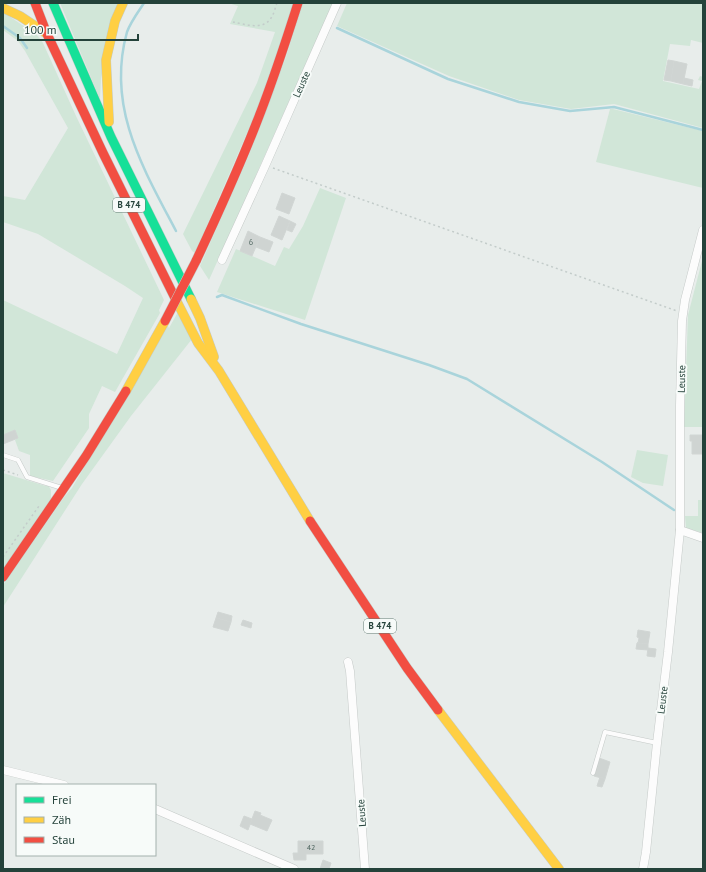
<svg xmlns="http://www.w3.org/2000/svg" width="706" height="872" font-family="'PT Sans',sans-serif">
	<rect width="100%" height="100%" fill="#e8edeb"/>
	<g fill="#d1e6d8">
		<polygon points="60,3 118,3 101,78 100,99"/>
		<polygon points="228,3 294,3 257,110 195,253 192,251 183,234 257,83 275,32 230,24 238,6"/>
		<polygon points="303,3 333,3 209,280 200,266 249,155 286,57"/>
		<polygon points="347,3 703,3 703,43 691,40 690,46 670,44 663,81 699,89 702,81 698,80 700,76 703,77 703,128 614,104 571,109 519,100 449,76 337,26"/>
		<polygon points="3,12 37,35 43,43 76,116 164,300 159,310 160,313 115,392 102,386 89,414 89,428 53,481 30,476 30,455 19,451 15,440 18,438 15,430 3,435 3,300 117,354 143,298 125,286 38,234 3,222 3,196 25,200 68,128 25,51 18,41 3,30"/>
		<polygon points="610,109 613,109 703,131 703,188 596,162"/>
		<polygon points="320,188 346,198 305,320 217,292 236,249 275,266 284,247 289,249 303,226"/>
		<polygon points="703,257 703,427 684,427 688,315"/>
		<polygon points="178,312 192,339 131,416 82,484 3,607 3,585 65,496 72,488 168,326 169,328"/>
		<polygon points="637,450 668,455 663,486 643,483 631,477"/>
		<polygon points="3,473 46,486 48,485 51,490 51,502 3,570"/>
		<polygon points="698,500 703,500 703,533 686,528 685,516 698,516"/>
	</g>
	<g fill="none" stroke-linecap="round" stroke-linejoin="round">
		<g stroke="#a9d4db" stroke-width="2.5">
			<path d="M144,3c-6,9 -14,20 -17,29 -21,75 16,136 49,199"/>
			<polyline points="3,26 20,38 27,48"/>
			<polyline points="337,28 448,79 519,102 570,111 614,107 703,130"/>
			<polyline points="217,297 222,295 301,324 429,365 467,379 602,462 674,510"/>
		</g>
	</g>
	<g fill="#cfd4d2" stroke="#d1d6d4">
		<polygon points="668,60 674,61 671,81 664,80"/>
		<polygon points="674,61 687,64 683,84 671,81"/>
		<polygon points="684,78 693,80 692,86 683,84"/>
		<polygon points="282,193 295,198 289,214 276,209"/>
		<polygon points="279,216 290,221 282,240 271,235"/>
		<polygon points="290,221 296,224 292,232 287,230"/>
		<polygon points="248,231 260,237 252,256 240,251"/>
		<polygon points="260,237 273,242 269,252 256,247"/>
		<polygon points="15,430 18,438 3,444 3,435"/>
		<polygon points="690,435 703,435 703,454 692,454 692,441 690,441"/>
		<polygon points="218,612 232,616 231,622 216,618"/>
		<polygon points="216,618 231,622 228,631 213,627"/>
		<polygon points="243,620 252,623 251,628 241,625"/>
		<polygon points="638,630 650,632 648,644 637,643 638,643 639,638 637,637"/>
		<polygon points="637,643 648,644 648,650 636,649"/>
		<polygon points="648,648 656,649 655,657 647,656"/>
		<polygon points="599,758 610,762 605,779 594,776"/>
		<polygon points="600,777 605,779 602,787 597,786"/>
		<polygon points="255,811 261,813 260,815 272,820 267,831 250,824"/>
		<polygon points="244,816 252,819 248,830 240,826"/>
		<polygon points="298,841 323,841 323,854 306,854 306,860 294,860 293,853 298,853"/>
		<polygon points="323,860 331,863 329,869 320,869"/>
	</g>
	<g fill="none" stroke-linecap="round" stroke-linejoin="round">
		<g stroke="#c5cac8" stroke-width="5">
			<g id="lane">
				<polyline points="3,455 18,460 27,477 62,488"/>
				<polyline points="593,773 605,732 657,743"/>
			</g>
		</g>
		<g stroke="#c5cac8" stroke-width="9">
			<g id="street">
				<polyline points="222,260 265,166 337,3"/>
				<polyline points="680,530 703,538"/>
				<polyline points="348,662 350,671 365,869"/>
				<polyline points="3,770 64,785"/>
				<polyline points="155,809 294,869"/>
				<polyline points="643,869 646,852 657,743 668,652 680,530 680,405 682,321 685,300 703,230"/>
			</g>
		</g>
		<g stroke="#c3cbc8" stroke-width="10">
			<polyline id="fast" points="53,3 111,137 191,299"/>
		</g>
		<g stroke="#c3cbc8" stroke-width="10">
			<g id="slow">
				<polyline points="3,8 20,16 47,34"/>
				<polyline points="109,122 106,60 115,21 123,3"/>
				<polyline points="175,298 198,343 219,371 310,521"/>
				<polyline points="191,299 200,318 214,357"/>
				<polyline points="126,391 165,321"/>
				<polyline points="438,710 559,869"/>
			</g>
		</g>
		<g stroke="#c3cbc8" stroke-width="10">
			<g id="jam">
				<polyline points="35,3 47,34 103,153 175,298"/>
				<path d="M196,261c21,-45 42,-91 60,-137 16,-40 29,-80 42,-121"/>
				<polyline points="310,521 407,668 438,710"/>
				<polyline points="3,577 86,456 126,391"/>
			</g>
		</g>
		<g stroke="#c3ccca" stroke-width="1.5" stroke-dasharray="2 3" stroke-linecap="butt">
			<path d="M233,22c12,2 30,9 38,-4 3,-4 4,-10 6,-15"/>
			<polyline points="273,168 677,311"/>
			<polyline points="3,470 18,475"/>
			<polyline points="3,557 39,506"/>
		</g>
		<use href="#lane" stroke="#fcfcfc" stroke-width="4"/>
		<use href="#street" stroke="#fcfcfc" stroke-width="8"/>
		<use href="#fast" stroke="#16e098" stroke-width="9"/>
		<use href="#slow" stroke="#ffcf43" stroke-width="9"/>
		<use href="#jam" stroke="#f24e42" stroke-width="9"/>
		<g stroke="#c3cbc8" stroke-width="10" stroke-linecap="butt">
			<polyline id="jam-bridge" points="165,321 196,261"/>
		</g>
		<use href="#jam-bridge" stroke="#f24e42" stroke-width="9"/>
	</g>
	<g text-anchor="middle" stroke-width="4" stroke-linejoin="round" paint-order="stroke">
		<g font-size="8" fill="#506761">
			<text x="251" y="245">6</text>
			<text x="311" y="850">42</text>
		</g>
		<g fill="#f7fbf9" stroke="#637a73" stroke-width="1">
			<rect x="113" y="198" width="32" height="14" rx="3"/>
			<rect x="364" y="619" width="32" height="14" rx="3"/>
		</g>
		<g font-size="9" font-weight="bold" fill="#24423a">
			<text x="129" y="208">B 474</text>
			<text x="380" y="629">B 474</text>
		</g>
		<g font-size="10" fill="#24423a" stroke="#f7fbf9">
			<text transform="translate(301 84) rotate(-66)" y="4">Leuste</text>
			<text transform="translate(681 379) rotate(-89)" y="4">Leuste</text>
			<text transform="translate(662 700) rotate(-83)" y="4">Leuste</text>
			<text transform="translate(361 813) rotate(-94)" y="4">Leuste</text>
		</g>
	</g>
	<rect width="706" height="872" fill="none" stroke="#24423a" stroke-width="8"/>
	<rect x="16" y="784" width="140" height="72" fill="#f7fbf9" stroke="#a3b1ad"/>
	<rect x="24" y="797" width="20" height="6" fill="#16e098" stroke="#a3b1ad"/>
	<text x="52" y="804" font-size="12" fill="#24423a">Frei</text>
	<rect x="24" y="817" width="20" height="6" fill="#ffcf43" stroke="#a3b1ad"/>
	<text x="52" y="824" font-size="12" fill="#24423a">Zäh</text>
	<rect x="24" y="837" width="20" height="6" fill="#f24e42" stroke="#a3b1ad"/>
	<text x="52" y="844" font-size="12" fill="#24423a">Stau</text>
	<path d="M18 34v6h120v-6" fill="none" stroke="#24423a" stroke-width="2"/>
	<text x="24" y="34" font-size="12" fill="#24423a" stroke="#f7fbf9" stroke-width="3" paint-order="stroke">100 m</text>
</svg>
